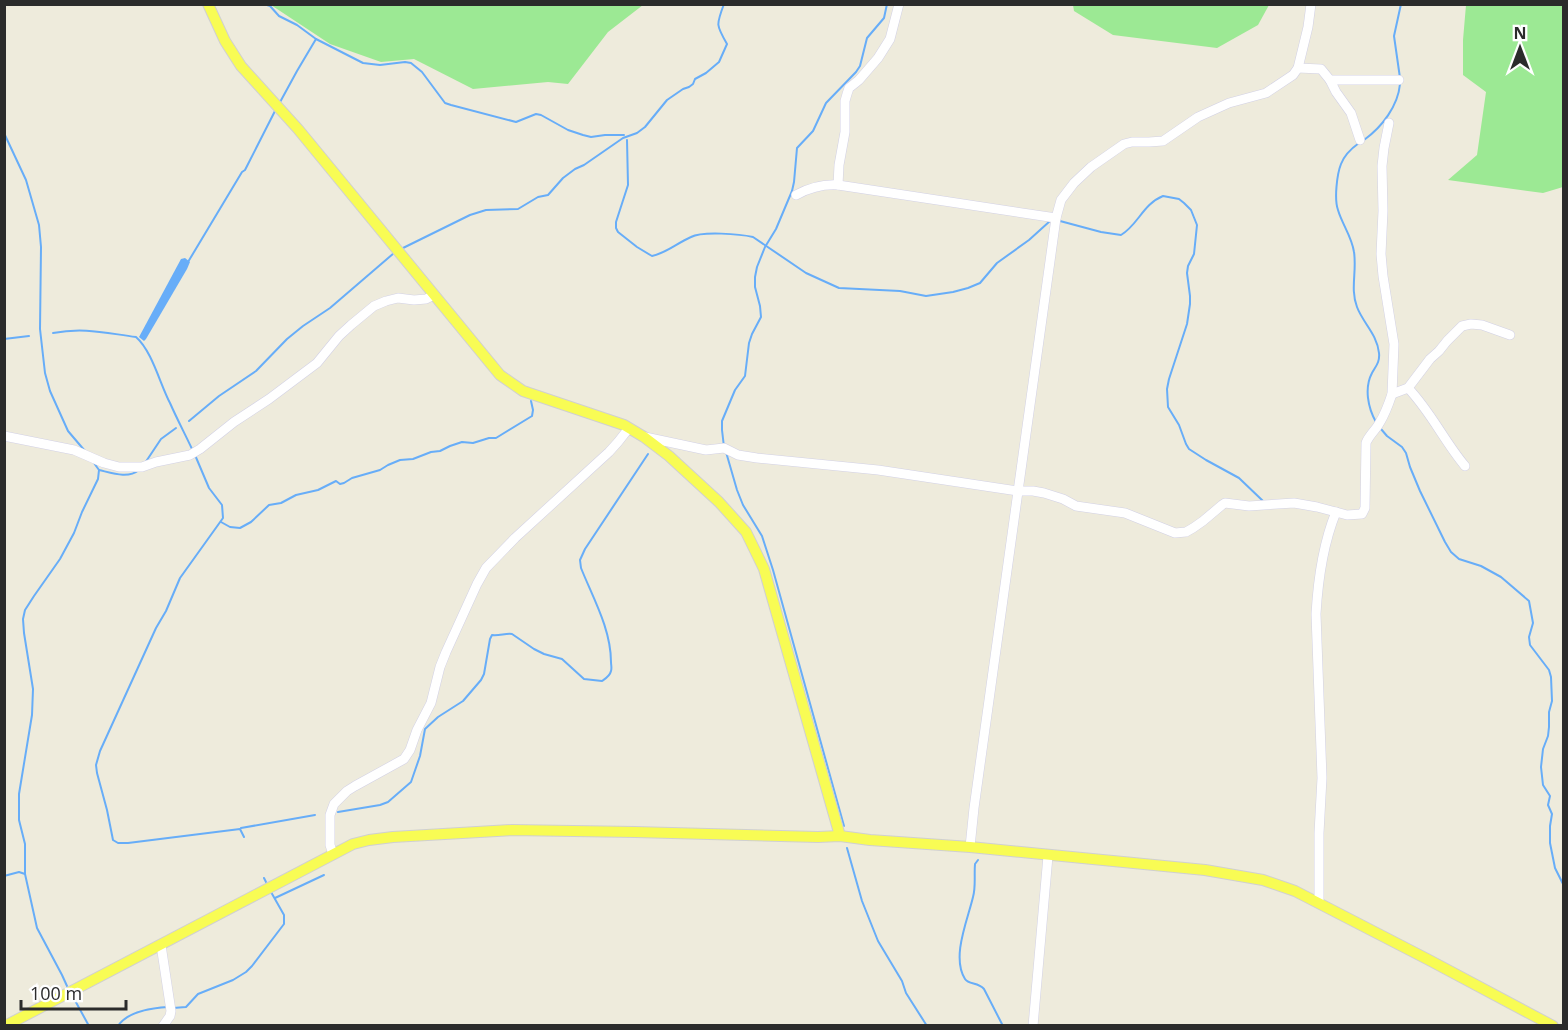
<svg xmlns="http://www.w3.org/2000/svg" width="1568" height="1030" font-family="'Open Sans',sans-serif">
	<rect width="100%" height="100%" fill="#eeebdc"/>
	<g fill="#9ce994">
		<polygon points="271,5 643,5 608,32 568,84 548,82 473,89 414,59 381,62 330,44"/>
		<polygon points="1073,5 1073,4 1269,5 1258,25 1217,48 1113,35 1074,11"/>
		<polygon points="1466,5 1563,5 1563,187 1543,193 1448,180 1477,155 1486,92 1463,75 1463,40"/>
	</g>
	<polygon fill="#67adf8" points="185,258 190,262 187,269 146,339 144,341 139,337 181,259"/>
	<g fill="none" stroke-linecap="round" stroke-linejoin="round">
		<g stroke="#67adf8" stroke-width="2">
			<polyline points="264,4 270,6 279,16 297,25 316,39 363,63 380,65 405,62 411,63 422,72 445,103 451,105 516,122 536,114 541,115 568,130 583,135 591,137 605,135 624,135"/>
			<polyline points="1400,78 1394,36 1401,4"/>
			<polyline points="279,104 297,71 316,39"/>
			<polyline points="4,133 26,180 39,225 41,247 40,329 45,373 50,391 68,431 85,451"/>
			<path d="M627,140l1,45 -12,37v6l2,4 19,15 15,9c15,-3 25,-13 39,-19 11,-6 49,-3 62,0l53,36 33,15 61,3 26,5 27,-4 15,-4 12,-5 17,-20 32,-23 21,-19"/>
			<path d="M1364,140c18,-13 34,-34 36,-56"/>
			<path d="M1359,143c-7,5 -15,13 -18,21 -4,10 -7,35 -3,46 4,14 14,27 16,42 3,19 -4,37 3,55 6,16 20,27 22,46 1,9 -3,13 -7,20 -8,15 -4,35 4,49"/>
			<path d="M1060,221l41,11 20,3c17,-10 22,-31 42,-39l16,3 5,4 7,7 6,15 -3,29 -6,12 -1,7 3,23v8l-3,20 -18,55 -2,10 1,18 11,18 7,19 3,5 17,11 33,18 24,23"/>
			<path d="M403,248l67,-33 16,-5 32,-1 20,-12 10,-2 15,-17 12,-9 9,-4 39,-27 14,-5 8,-6 22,-27 16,-11 6,-2 4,-3 2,-5 11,-6 13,-11 8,-18c-11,-19 -11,-19 -3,-40"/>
			<polyline points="188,262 242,172 245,170 276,109"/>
			<path d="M53,333c31,-6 52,0 83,4 16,14 24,47 34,66 7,16 15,31 22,46"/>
			<polyline points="4,339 29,336"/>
			<polyline points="189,421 219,396 256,371 287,339 303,326 330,308 394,253"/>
			<polyline points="1381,429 1387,436 1402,447 1406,453 1410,467 1420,491 1445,542 1451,552 1459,559 1481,566 1501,577 1529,601 1533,623 1529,637 1530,645 1549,670 1551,677 1552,701 1549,712 1549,727 1548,736 1543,749 1541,767 1543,785 1550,796 1548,805 1552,814 1550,826 1550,843 1555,868 1564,886"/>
			<polyline points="724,447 722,430 722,421 735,390 745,376 749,343 752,334 761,317 760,306 755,287 755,277 757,267 765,247 776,229 792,191 794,182 797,148 813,131 826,103 856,72 860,66 867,38 884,18 887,4"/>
			<polyline points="726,452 737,490 743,505 762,536 773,570 844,826"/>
			<polyline points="195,455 209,488 222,505 223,518 180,578 166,611 156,628 100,751 96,765 97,773 107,810 113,840 118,843 128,843 240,829 244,837"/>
			<polyline points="145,463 161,439 176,428"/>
			<path d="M99,470c13,3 29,9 40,0"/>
			<polyline points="221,522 230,527 240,528 251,522 269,505 281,503 296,495 318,490 336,481 340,484 344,483 352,478 380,470 388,465 400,460 413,459 431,452 440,451 450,446 462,442 473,443 489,438 496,438 532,416 533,410 531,401"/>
			<path d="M338,812l42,-7 8,-3 23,-20 9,-26 5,-27 13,-12 25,-16 18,-21 3,-6 6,-35 2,-4c7,1 14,-2 20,-1l22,15 10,5 18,5 22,20 18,2c3,-2 8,-5 9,-10 1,-3 0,-6 0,-9 0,-33 -18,-64 -30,-94l-1,-8 5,-11 63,-95"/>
			<polyline points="241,828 315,815"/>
			<polyline points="847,848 862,901 878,941 902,981 906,993 927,1026"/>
			<path d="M978,860l-3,4c-1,11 1,23 -2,33 -5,22 -22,60 -8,82 4,6 13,3 19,10l19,37"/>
			<polyline points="4,876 19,872 25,874"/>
			<polyline points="264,878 266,882"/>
			<polyline points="275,898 324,875"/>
			<polyline points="67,986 62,975 37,928 25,874 25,844 19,820 19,794 32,715 33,689 24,633 23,619 25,610 34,596 60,559 74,533 82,512 98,479 99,470 94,463"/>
			<polyline points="72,995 89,1026"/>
			<polyline points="173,1008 186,1007 198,994 233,980 246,972 252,966 284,924 284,915 271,892"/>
			<path d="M118,1026c9,-14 34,-18 50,-19"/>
		</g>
		<g stroke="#d2d1e5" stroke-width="10">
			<g id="minor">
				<polyline points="1298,68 1321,69 1330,80 1399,80"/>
				<polyline points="1330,80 1336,92 1351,113 1360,140"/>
				<polyline points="838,185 839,165 845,132 845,101 847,94 849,88 859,80 878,58 890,39 899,4"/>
				<path d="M796,195c13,-7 27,-11 42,-10l218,33"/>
				<path d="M1408,388c23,24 36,53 57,78"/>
				<polyline points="1392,394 1408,388 1430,359 1439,351 1447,341 1462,326 1471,324 1482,325 1510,335"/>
				<polyline points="4,436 74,450 104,463 119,467 142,467 156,462 190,455 200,449 234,422 269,399 317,363 339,336 351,325 374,306 386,301 398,298 414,300 426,299 434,295"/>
				<path d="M645,437l61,13 18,-2 14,7 19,3 121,12 140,21h15l11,2 19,6 13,7 49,7 50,20 11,-1 7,-4 10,-7 19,-16 3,-2 24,3 45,-3 23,4 30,8 15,-1 3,-6 1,-65c3,-8 10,-13 14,-21 5,-8 9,-19 12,-28l2,-50 -11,-68 -2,-22 2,-43 -1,-45 2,-18 5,-25"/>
				<polyline points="970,847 974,808 1056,218 1061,200 1074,183 1091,167 1124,144 1132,142 1149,142 1163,141 1198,117 1229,103 1266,93 1293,75 1298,68 1308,27 1311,4"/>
				<polyline points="333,854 330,845 330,815 334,804 347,791 355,786 404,759 410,750 417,730 431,703 440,667 446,652 477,584 486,568 515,538 609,452 618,442 629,428"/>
				<path d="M1319,903v-70l3,-55 -6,-164c2,-35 7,-70 20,-102"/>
				<polyline points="161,945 171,1011 170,1016 163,1026"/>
				<polyline points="1033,1026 1048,856"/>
			</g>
		</g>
		<g stroke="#d0d0d0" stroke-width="12">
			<g id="major">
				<polyline points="208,4 225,41 241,66 298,129 500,375 523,391 624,425 644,437 669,456 719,502 746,532 764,569 840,836"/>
				<polyline points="5,1026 353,844 369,840 393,837 512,830 635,832 818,837 840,836 870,840 970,847 1205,870 1263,880 1295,891 1429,960 1553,1026"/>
			</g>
		</g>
		<use href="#minor" stroke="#fff" stroke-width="9"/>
		<use href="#major" stroke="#f8fc54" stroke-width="10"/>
	</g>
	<rect width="1568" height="1030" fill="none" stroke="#2b2b2b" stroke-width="12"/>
	<g transform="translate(1520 48)" stroke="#ffffff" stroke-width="4.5" paint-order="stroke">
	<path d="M0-4.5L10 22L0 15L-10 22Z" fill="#2b2b2b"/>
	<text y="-9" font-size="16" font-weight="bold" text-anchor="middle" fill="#2b2b2b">N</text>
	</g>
	<path d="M21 1000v9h105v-9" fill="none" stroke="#2b2b2b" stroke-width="3"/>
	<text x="30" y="1000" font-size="18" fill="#2b2b2b" stroke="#ffffff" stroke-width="4.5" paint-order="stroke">100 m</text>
</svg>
